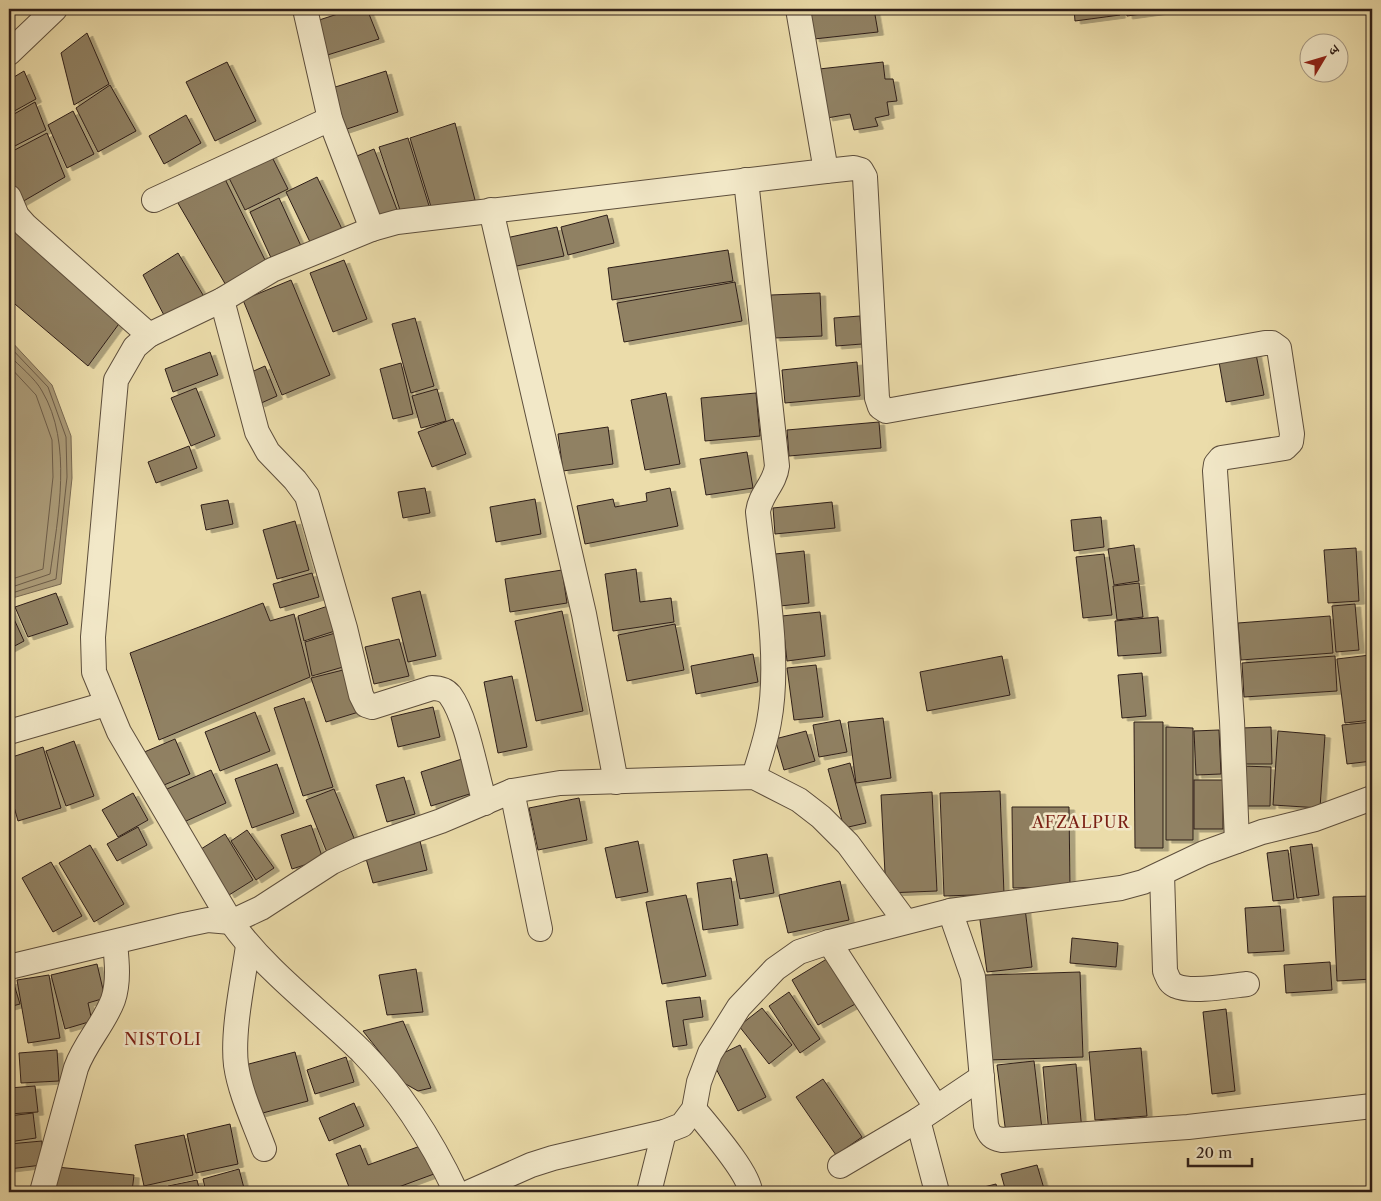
<svg xmlns="http://www.w3.org/2000/svg" width="1381" height="1201" font-family="'Libre Caslon Text','Noto Serif Devanagari',serif">
	<defs>
		<filter id="shadow"><feDropShadow dx="5.5" dy="3" stdDeviation="0" flood-color="#0004"/></filter>
	</defs>
	<rect width="100%" height="100%" fill="#ebdcaa"/>
	<filter id="stains"><feTurbulence type="fractalNoise" baseFrequency=".004" numOctaves="4"/><feColorMatrix values="0 0 0 0 .2 0 0 0 0 .09 0 0 0 0 .02 0 0 0 .5 -.17"/></filter>
	<radialGradient id="worn" r=".72"><stop offset=".6" stop-color="#630" stop-opacity="0"/><stop offset="1" stop-color="#630" stop-opacity=".3"/></radialGradient>
	<polygon fill="#ab9b78" stroke="#796952" points="9,339 52,385 71,436 72,478 61,584 9,599"/>
	<g fill="none" stroke-linecap="round" stroke-linejoin="round">
		<g stroke="#6c5c48" stroke-width="1">
			<polyline points="9,346 48,387 66,437 67,477 56,579 9,594"/>
			<path d="M9,355c10,11 26,23 33,36 31,52 16,126 8,183l-41,14"/>
			<polyline points="9,366 36,395 52,440 53,477 43,569 9,580"/>
		</g>
	</g>
	<g fill="#908164" stroke="#2e1e18" filter="url(#shadow)">
		<polygon points="353,9 367,9 379,39 321,57 313,22"/>
		<polygon points="809,9 874,9 878,32 814,39"/>
		<polygon points="1074,9 1119,9 1120,15 1075,21"/>
		<polygon points="1126,9 1178,9 1127,16"/>
		<polygon points="87,33 109,84 74,105 61,53"/>
		<polygon points="227,62 256,121 215,141 186,82"/>
		<polygon points="883,62 885,79 893,79 897,101 887,102 889,115 875,118 878,126 854,130 850,114 827,118 819,69"/>
		<polygon points="24,71 36,99 9,114 9,80"/>
		<polygon points="386,71 398,112 341,131 329,89"/>
		<polygon points="110,85 136,131 98,152 76,108"/>
		<polygon points="35,102 46,130 9,149 9,117"/>
		<polygon points="73,111 94,154 67,168 48,125"/>
		<polygon points="186,115 201,143 164,164 149,136"/>
		<polygon points="455,123 475,200 432,210 410,138"/>
		<polygon points="47,133 65,177 15,206 9,182 9,153"/>
		<polygon points="408,138 430,209 402,216 379,147"/>
		<polygon points="374,149 399,215 374,223 352,158"/>
		<polygon points="270,153 288,189 245,210 227,174"/>
		<polygon points="222,173 267,264 227,287 175,198"/>
		<polygon points="317,177 342,229 311,244 286,192"/>
		<polygon points="279,198 301,246 272,260 250,212"/>
		<polygon points="607,215 614,243 568,255 561,227"/>
		<polygon points="9,223 121,321 88,366 9,299"/>
		<polygon points="557,227 564,256 512,267 506,238"/>
		<polygon points="728,250 733,281 612,300 608,268"/>
		<polygon points="178,253 206,300 167,321 143,275"/>
		<polygon points="344,260 367,319 333,332 310,273"/>
		<polygon points="291,280 330,375 282,395 243,300"/>
		<polygon points="735,282 742,321 624,342 617,303"/>
		<polygon points="820,293 822,336 774,338 771,295"/>
		<polygon points="860,316 862,344 836,346 834,318"/>
		<polygon points="415,318 434,386 411,393 392,324"/>
		<polygon points="1255,349 1264,395 1226,402 1218,356"/>
		<polygon points="210,352 218,375 173,392 165,369"/>
		<polygon points="857,362 860,396 785,403 782,370"/>
		<polygon points="401,363 413,414 393,419 380,369"/>
		<polygon points="265,366 277,396 259,404 247,374"/>
		<polygon points="196,388 215,436 191,446 171,398"/>
		<polygon points="437,389 446,421 421,428 412,396"/>
		<polygon points="666,393 680,464 645,470 631,400"/>
		<polygon points="756,393 760,436 705,441 701,398"/>
		<polygon points="453,419 466,454 432,467 418,432"/>
		<polygon points="879,422 881,448 789,456 787,430"/>
		<polygon points="608,427 613,464 563,471 558,434"/>
		<polygon points="189,446 197,468 156,483 148,462"/>
		<polygon points="747,452 753,488 706,495 700,459"/>
		<polygon points="425,488 430,513 403,518 398,492"/>
		<polygon points="670,488 678,526 585,544 577,506 613,499 615,507 647,501 646,493"/>
		<polygon points="535,499 541,534 496,542 490,507"/>
		<polygon points="228,500 233,524 206,530 201,505"/>
		<polygon points="832,502 835,528 775,534 773,508"/>
		<polygon points="1101,517 1104,547 1074,551 1071,520"/>
		<polygon points="295,521 309,570 277,579 263,530"/>
		<polygon points="1134,545 1139,581 1114,585 1108,549"/>
		<polygon points="1356,548 1359,601 1328,603 1324,550"/>
		<polygon points="804,551 809,603 780,606 775,554"/>
		<polygon points="1104,554 1112,615 1083,618 1076,557"/>
		<polygon points="636,569 640,602 671,598 674,622 613,631 605,574"/>
		<polygon points="562,570 567,603 510,612 505,579"/>
		<polygon points="312,573 319,597 280,608 273,584"/>
		<polygon points="1139,583 1143,617 1117,620 1113,586"/>
		<polygon points="420,591 436,656 408,662 392,598"/>
		<polygon points="56,593 68,624 28,637 15,607"/>
		<polygon points="263,603 270,621 294,614 310,677 159,740 130,653"/>
		<polygon points="334,604 341,629 304,641 298,616"/>
		<polygon points="1355,604 1359,650 1336,652 1332,606"/>
		<polygon points="9,608 24,641 9,649"/>
		<polygon points="562,611 583,711 536,721 515,621"/>
		<polygon points="820,612 825,656 787,661 782,616"/>
		<polygon points="1330,616 1333,653 1241,660 1238,623"/>
		<polygon points="1158,617 1161,653 1118,656 1115,621"/>
		<polygon points="675,624 684,670 627,681 618,635"/>
		<polygon points="342,631 350,665 312,676 305,642"/>
		<polygon points="399,639 409,676 374,684 365,647"/>
		<polygon points="753,654 758,682 696,694 691,666"/>
		<polygon points="1370,655 1372,720 1345,723 1337,659"/>
		<polygon points="1002,656 1010,695 927,711 920,672"/>
		<polygon points="1335,656 1337,691 1244,697 1242,663"/>
		<polygon points="816,665 823,717 794,720 787,668"/>
		<polygon points="351,668 362,711 326,722 311,678"/>
		<polygon points="1142,673 1146,716 1122,718 1118,675"/>
		<polygon points="512,676 527,747 498,753 484,682"/>
		<polygon points="304,698 333,787 303,796 274,708"/>
		<polygon points="433,707 440,737 398,747 391,717"/>
		<polygon points="255,712 270,751 220,771 205,732"/>
		<polygon points="883,718 891,778 856,783 848,722"/>
		<polygon points="840,720 847,752 819,757 813,725"/>
		<polygon points="1134,722 1163,722 1163,848 1135,848"/>
		<polygon points="1372,722 1372,761 1347,764 1342,725"/>
		<polygon points="1166,727 1193,728 1193,840 1166,840"/>
		<polygon points="1271,727 1272,764 1242,764 1241,728"/>
		<polygon points="1219,730 1221,774 1196,775 1194,731"/>
		<polygon points="806,731 815,761 784,770 775,739"/>
		<polygon points="1278,731 1325,735 1320,808 1273,805"/>
		<polygon points="175,739 190,774 157,788 142,753"/>
		<polygon points="74,741 94,796 66,806 46,751"/>
		<polygon points="43,747 61,808 18,821 9,789 9,758"/>
		<polygon points="465,758 476,792 431,806 421,772"/>
		<polygon points="850,763 866,823 844,828 828,769"/>
		<polygon points="277,764 294,813 252,828 235,779"/>
		<polygon points="1242,766 1271,767 1270,806 1242,806"/>
		<polygon points="211,770 226,803 175,826 160,792"/>
		<polygon points="404,777 415,814 387,822 376,785"/>
		<rect x="1194" y="780" width="29" height="49"/>
		<polygon points="334,789 356,843 328,855 306,800"/>
		<polygon points="1000,791 1004,894 944,896 940,793"/>
		<polygon points="932,792 937,891 886,893 881,795"/>
		<polygon points="133,793 148,820 118,837 102,810"/>
		<polygon points="579,798 587,840 538,850 529,808"/>
		<polygon points="1012,807 1069,807 1070,887 1013,888"/>
		<polygon points="311,825 323,859 292,869 281,835"/>
		<polygon points="138,827 147,845 117,861 107,844"/>
		<polygon points="247,830 274,868 256,880 231,841"/>
		<polygon points="225,834 253,880 229,895 201,849"/>
		<polygon points="420,841 427,870 373,883 365,855"/>
		<polygon points="638,841 648,892 616,898 605,848"/>
		<polygon points="1312,844 1319,895 1297,898 1290,847"/>
		<polygon points="90,845 124,904 94,922 59,863"/>
		<polygon points="1288,850 1294,899 1273,901 1267,853"/>
		<polygon points="767,854 774,893 740,899 733,860"/>
		<polygon points="51,862 82,916 53,932 22,878"/>
		<polygon points="731,878 738,925 703,930 697,883"/>
		<polygon points="840,881 849,920 788,933 779,895"/>
		<polygon points="686,895 706,976 662,984 646,902"/>
		<polygon points="1372,896 1372,979 1337,981 1333,897"/>
		<polygon points="1280,906 1284,951 1248,953 1245,908"/>
		<polygon points="1025,908 1032,967 987,972 979,913"/>
		<polygon points="1072,938 1118,943 1116,967 1070,963"/>
		<polygon points="830,957 857,1003 818,1025 792,980"/>
		<polygon points="1330,962 1332,990 1286,993 1284,965"/>
		<polygon points="97,964 105,998 88,1003 92,1021 65,1029 51,975"/>
		<polygon points="416,969 423,1012 387,1015 379,975"/>
		<polygon points="1080,972 1083,1057 988,1060 985,975"/>
		<polygon points="49,975 60,1038 28,1043 17,980"/>
		<polygon points="13,981 20,1004 9,1007 9,982"/>
		<polygon points="789,992 820,1039 800,1053 769,1006"/>
		<polygon points="700,997 703,1017 683,1020 687,1045 673,1047 666,1001"/>
		<polygon points="762,1008 792,1045 769,1064 739,1026"/>
		<polygon points="1226,1009 1235,1091 1212,1094 1203,1012"/>
		<polygon points="403,1021 431,1088 418,1091 404,1083 363,1031"/>
		<polygon points="740,1045 766,1097 738,1111 711,1059"/>
		<polygon points="1141,1048 1147,1116 1095,1120 1089,1052"/>
		<polygon points="57,1050 59,1081 21,1083 19,1053"/>
		<polygon points="295,1052 308,1101 259,1114 245,1065"/>
		<polygon points="346,1057 354,1082 315,1094 307,1070"/>
		<polygon points="1034,1061 1042,1129 1006,1134 997,1065"/>
		<polygon points="1076,1064 1082,1131 1049,1134 1043,1067"/>
		<polygon points="823,1079 862,1137 836,1155 796,1097"/>
		<polygon points="35,1086 38,1112 9,1114 9,1088"/>
		<polygon points="354,1103 364,1126 329,1141 319,1118"/>
		<polygon points="33,1113 36,1138 9,1142 9,1116"/>
		<polygon points="230,1124 238,1164 196,1173 187,1134"/>
		<polygon points="184,1135 193,1175 144,1186 135,1145"/>
		<polygon points="42,1141 42,1165 9,1169 9,1144"/>
		<polygon points="360,1145 368,1165 423,1145 434,1174 385,1192 351,1192 336,1154"/>
		<polygon points="1037,1165 1045,1192 1006,1192 1001,1174"/>
		<polygon points="57,1167 134,1175 132,1192 54,1192"/>
		<polygon points="239,1169 245,1192 206,1192 203,1179"/>
		<polygon points="197,1180 200,1192 169,1192 168,1186"/>
		<polygon points="996,1184 998,1192 964,1192"/>
	</g>
	<g fill="none" stroke-linecap="round" stroke-linejoin="round">
		<g stroke="#5d4e3c" stroke-width="26">
			<g id="minor">
				<polyline points="305,9 330,119 372,229"/>
				<polyline points="9,53 55,9"/>
				<polyline points="826,171 854,168 861,170 865,177 877,398 880,407 886,411 1265,343 1272,343 1279,348 1292,434 1291,442 1285,448 1221,458 1216,464 1215,471 1232,721 1237,841"/>
				<path d="M746,180l31,286c-2,18 -17,28 -19,46 7,65 23,145 11,210 -3,18 -10,37 -15,55"/>
				<polyline points="9,197 17,216 25,225 149,335"/>
				<polyline points="154,200 330,119"/>
				<polyline points="491,210 584,614 616,782"/>
				<path d="M222,300l35,132 11,20 27,28 12,16 38,132 16,67 5,10 6,2 60,-19c7,0 13,1 18,7 17,23 26,79 35,108"/>
				<polyline points="9,732 106,704"/>
				<polyline points="512,791 540,929"/>
				<path d="M1162,874l3,97c3,7 4,12 11,15 15,7 54,0 71,-2"/>
				<path d="M950,911l23,66 13,148c3,10 6,13 16,15l186,-13 184,-21"/>
				<polyline points="829,942 936,1107"/>
				<path d="M248,946c-5,35 -16,85 -12,119 4,28 18,57 28,84"/>
				<polyline points="9,967 184,925 208,920 231,922 261,908 332,862 358,850 441,821 512,791 560,783 754,777 799,800 821,817 848,844 905,921"/>
				<path d="M694,1109c13,16 56,65 56,83"/>
				<polyline points="918,1120 937,1192"/>
				<polyline points="840,1166 918,1120 982,1077"/>
				<path d="M42,1192l34,-124c9,-25 28,-44 37,-68 6,-18 4,-38 2,-57"/>
				<path d="M456,1192c-25,-53 -54,-99 -95,-141 -44,-43 -94,-79 -130,-129l-112,-190 -25,-60 -1,-35 23,-257 19,-33 14,-12 73,-35 50,-30 100,-41 25,-7 429,-51 -28,-162"/>
				<polyline points="470,1192 531,1165 553,1158 664,1132 682,1125 694,1109 699,1082 710,1053 739,1007 775,969 799,952 829,942 950,911 1121,888 1143,882 1204,853 1262,832 1315,819 1372,798"/>
				<polyline points="649,1192 664,1132"/>
			</g>
		</g>
		<use href="#minor" stroke="#f2e8c8" stroke-width="24"/>
	</g>
	<g text-anchor="middle" stroke-width="5" stroke-linejoin="round" paint-order="stroke">
		<g font-size="16" letter-spacing="1" fill="#7a1f14" stroke="#f2e8c8">
			<text x="1081" y="828">AFZALPUR</text>
			<text x="163" y="1045">NISTOLI</text>
		</g>
	</g>
	<rect width="1381" height="1201" fill="none" stroke="#ebdcaa" stroke-width="30"/>
	<rect x="10" y="10" width="1361" height="1181" fill="none" stroke="#2e1e18" stroke-width="2.5"/>
	<rect x="15" y="15" width="1351" height="1171" fill="none" stroke="#2e1e18"/>
	<g transform="translate(1324 58) rotate(52)"><circle r="24" fill="#f2e8c8" stroke="#a49782"/>
	<path d="M0-4L9 19L0 12L-9 19Z" fill="#8f2418"/>
	<text y="-8" font-size="14" font-weight="bold" text-anchor="middle" fill="#2e1e18">उ</text>
	</g>
	<path d="M1188 1158v8h64v-8" fill="none" stroke="#2e1e18" stroke-width="2.5"/>
	<text x="1196" y="1158" font-size="15" fill="#2e1e18" stroke="#f2e8c8" stroke-width="4" paint-order="stroke">20 m</text>
	<rect width="100%" height="100%" filter="url(#stains)"/>
	<rect width="100%" height="100%" fill="url(#worn)"/>
</svg>
